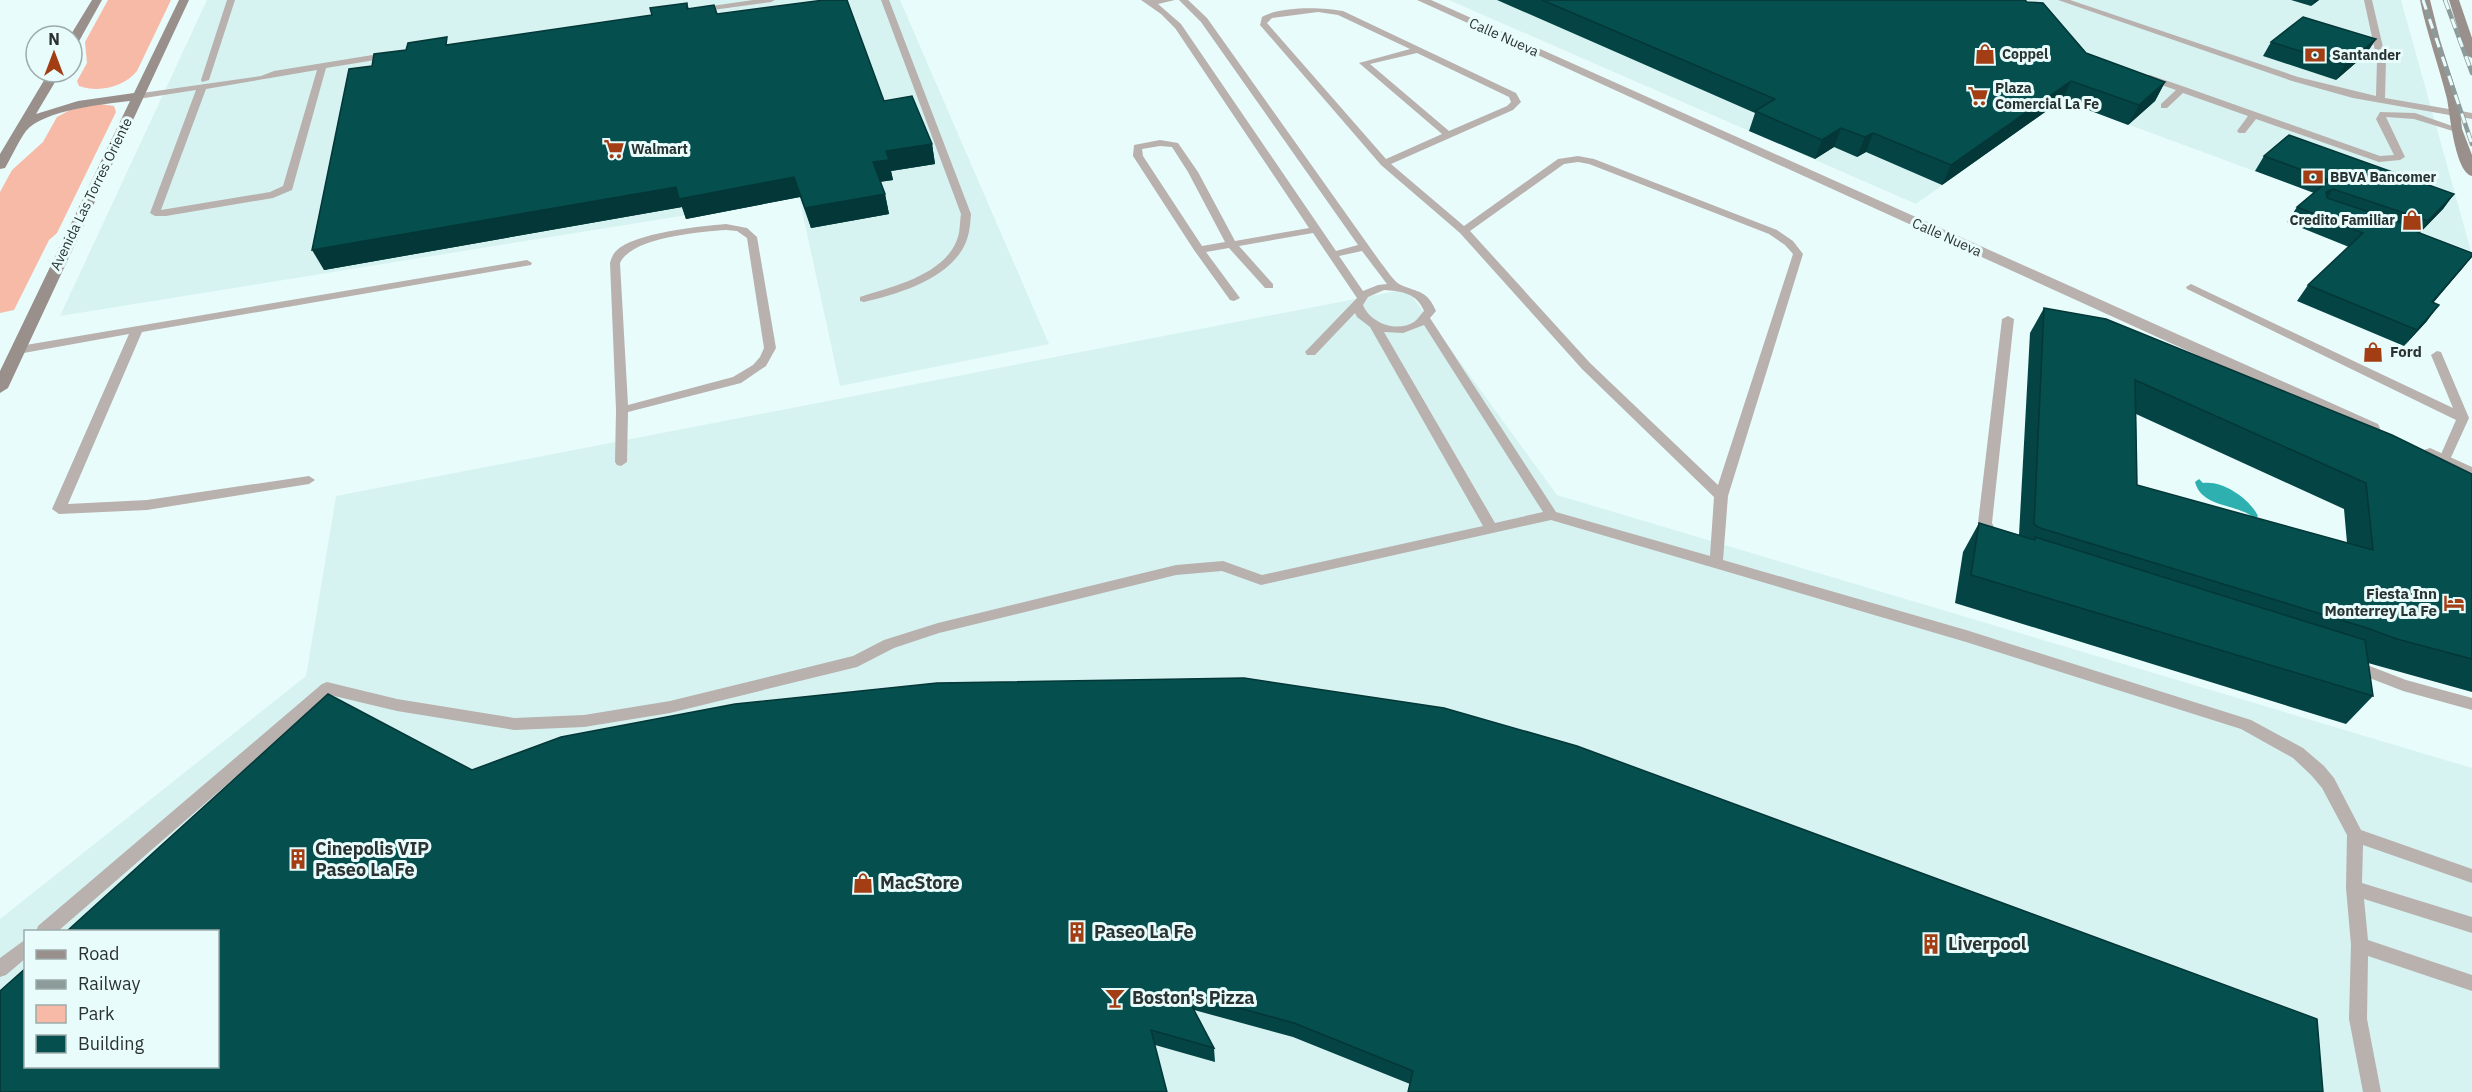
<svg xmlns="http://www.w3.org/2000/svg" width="2472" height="1092" font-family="'IBM Plex Sans',sans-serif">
	<rect width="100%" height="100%" fill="#e9fcfc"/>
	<g fill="#d6f3f2" fill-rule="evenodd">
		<polygon points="207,0 900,0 1049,344 840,386 799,197 60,316"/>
		<polygon points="1449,0 2401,0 2471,251 2062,100 1916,204"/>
		<path d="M1407,289l150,206 915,273v324h-2472v-173l306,-243 30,-180zM26,932h192v134h-192z"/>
	</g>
	<g fill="#f6baa6">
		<path d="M108,0h63l-34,71c-13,16 -38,22 -58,15l-2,-5 10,-18 -2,-21z"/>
		<polygon points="100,104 114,106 116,112 57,233 49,240 14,310 0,313 0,192 12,170 43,142 57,117 70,110"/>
	</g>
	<path fill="#2fb0b0" d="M2199,479l4,4c20,-3 47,16 55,33l-3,3c-16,-16 -53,-10 -60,-37z"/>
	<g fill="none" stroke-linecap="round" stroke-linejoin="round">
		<g fill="#b8b1ae" fill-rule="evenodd">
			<polygon points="227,0 235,0 209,80 202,82 201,80"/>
			<polygon points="753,0 775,0 771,2 698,12 694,10 698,8"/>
			<path d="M881,0h8l82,214c-1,13 -2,25 -9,36 -19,31 -65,44 -98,52l-4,-1v-4c34,-11 90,-23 99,-64 1,-6 1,-13 2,-19z"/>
			<path d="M1141,0h34l-17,4 23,20 155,227 22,-6 -157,-223 -22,-22h9l19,18 174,245c5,6 13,19 20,22 18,8 26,5 35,26l-6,7 126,194 154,44 4,-59 -132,-128 -122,-136 -79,-68 -121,-140 2,-8c18,-11 60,-10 81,-6l173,82 5,9 -8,8 -122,54 73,62 94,-67 20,-3 16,3 183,71 16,11 10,13 -75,242 -5,64 243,70 285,90 52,28 21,18 10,12 27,52 111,39v14l-109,-38 -1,38 110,34v16l-108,-34 4,41 104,35v16l-104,-35 -1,63 14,73h-18l-14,-73 2,-74 -5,-57 1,-53 -25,-47 -10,-12 -19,-18 -52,-29 -275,-87 -415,-122 -290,65 -39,-14 -46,4 -237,58 -45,15 -37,19 -187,46 -86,14 -70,3 -117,-19 -67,-16 -273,237h-21l2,-6 284,-242 5,-2 70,17 117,19 70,-3 86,-14 183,-45 31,-16 54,-17 238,-58 47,-4 39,14 221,-49 -113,-199 -13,-10 -2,-4 -40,42h-8l-2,-3 52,-54 -44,-65 -74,13 34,38v4h-8l-36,-40 -23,4 34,46 -6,3 -4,-1 -36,-50 -61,-94 1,-11 26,-5 18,3 20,29 37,69 74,-13 -134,-200 -14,-14zM1318,12l20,3 72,34 -51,14 83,71 -56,25 -119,-136 5,-5zM1417,53l92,44 2,5 -4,4 -58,25 -79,-67zM1160,146l12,1 16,25 37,70 -23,4 -59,-90 -1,-7zM1578,162l11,2 180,70 16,11 8,9 -75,231 -128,-122 -120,-132 94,-67zM1362,251l25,33 -9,1 -15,6 -24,-35zM1384,290c17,1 33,3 40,21 -3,3 -6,8 -10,11 -17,11 -44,1 -51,-17l5,-8zM1424,325l119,187 -48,11 -111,-191 19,1z"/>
			<polygon points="2058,0 2070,0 2298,77 2376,96 2377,60 2364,0 2372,0 2386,60 2385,98 2472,113 2472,119 2353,98 2292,81"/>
			<path d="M391,52l3,1v4l-68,11 -34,122 -19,8 -107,18h-11l-5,-3 46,-123 -58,9 -5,-3 2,-2 126,-18 13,-5zM317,70l-34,116 -13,6 -109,18 45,-121z"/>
			<polygon points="2144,75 2150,75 2185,87 2380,156 2394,155 2376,119 2380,112 2415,113 2461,129 2456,132 2414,119 2386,117 2405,157 2400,160 2379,162 2256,119 2245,133 2239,133 2237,131 2248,116 2183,93 2167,108 2161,108 2161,104 2176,90 2144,79"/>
			<path d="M726,224l21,4 10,9 19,111 -10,18 -25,17 -113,29 -1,50 -6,4 -4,-1 -2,-3 1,-52 -6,-147c1,-4 3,-9 6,-12 17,-18 85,-25 110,-27zM726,230l11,1 10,7 17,110 -4,9 -7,8 -20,12 -105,28 -8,-142c12,-26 80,-31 106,-33z"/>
			<polygon points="527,260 532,263 531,265 142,332 68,504 147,500 309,476 315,480 309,484 147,510 59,514 52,509 129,334 18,354 14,353 12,350 14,347"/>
			<polygon points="2191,284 2453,408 2431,355 2437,351 2441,352 2469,418 2448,464 2440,464 2438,461 2456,420 2187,289 2186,287"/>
			<polygon points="2008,316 2014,319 1992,523 2001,542 1994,547 1989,545 1978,523 2002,319"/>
			<polygon points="2354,660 2406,680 2472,698 2472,710 2403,691 2349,670 2347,666 2349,662"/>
			<polygon points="26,939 26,958 6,975 0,977 0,958"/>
		</g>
		<g fill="#b8b1ae" fill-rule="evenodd">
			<polygon points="1417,0 1431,0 2378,424 2380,428 2378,432 2366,432"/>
			<polygon points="2430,448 2472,467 2472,480 2424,458 2422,454 2424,450"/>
		</g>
		<g fill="#998f8b" fill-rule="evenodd">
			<polygon points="92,0 102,0 78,43 72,46 70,36"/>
			<path d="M179,0h10l-181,388 -8,5v-22l130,-270c-25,3 -87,9 -104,30 -8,11 -14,25 -21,37l-5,1v-15l49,-82h12l-25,42 42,-13 56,-8z"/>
			<path d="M2420,0h10l10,40 19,60 3,29 10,26v21c-17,-4 -22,-62 -25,-77 -8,-33 -20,-65 -27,-99z"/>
			<polygon points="2449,0 2459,0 2472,38 2472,58 2466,55"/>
		</g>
		<g stroke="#8e9b9b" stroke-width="4.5">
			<g id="rail">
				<polyline points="2423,0 2472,144"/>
				<polyline points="2445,0 2472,73"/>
			</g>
		</g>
		<use href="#rail" stroke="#e9fcfc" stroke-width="3" stroke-dasharray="10" stroke-linecap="butt"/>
	</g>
	<g fill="#054444" fill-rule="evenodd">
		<polygon points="1497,0 2025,0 2086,53 2165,82 2155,101 2128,125 2062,100 1942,185 1866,152 1857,157 1834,147 1815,159 1749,131 1755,113"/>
		<polygon points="2291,0 2319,0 2311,6"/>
		<polygon points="687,3 689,9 717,14 884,101 932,144 935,164 891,171 893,180 880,182 885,194 889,214 811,228 800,197 686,219 682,207 324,270 372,66 652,15"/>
		<polygon points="2376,39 2366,54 2336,80 2263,56 2271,42"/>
		<polygon points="2264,156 2454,194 2443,209 2419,233 2472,256 2433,303 2427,321 2404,346 2297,301 2308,285 2349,247 2287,222 2297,207 2314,193 2255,171"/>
		<path d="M2044,308l428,166v218l-104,-29 5,33 -27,28 -391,-121 8,-51 16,-29 40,12 11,-202zM2136,414l208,95 3,34 -210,-58z"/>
		<polygon points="1577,746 1410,1084 1293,1037 1194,1010 1214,1048 1215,1062 1155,1045 472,770"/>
	</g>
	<g fill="#043737">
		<polygon points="2315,0 2319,0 2311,6"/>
		<polygon points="2376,39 2366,54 2336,80 2345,65"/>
		<polygon points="2071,81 2062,100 1942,185 1951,165"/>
		<polygon points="2165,82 2155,101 2128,125 2139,105"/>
		<polygon points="1841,128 1834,147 1815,159 1822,140"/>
		<polygon points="1873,133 1866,152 1857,157 1865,137"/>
		<polygon points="932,144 935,164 891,171 893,180 877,182 873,162 886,151"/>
		<polygon points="794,177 800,197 686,219 682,207 324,270 312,250 676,187"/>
		<polygon points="2333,189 2323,204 2326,192"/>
		<polygon points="885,194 889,214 811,228 805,208"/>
		<polygon points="2454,194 2443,209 2417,236 2428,221"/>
		<polygon points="2472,256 2462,269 2420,318 2432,302"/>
		<polygon points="2439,305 2427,321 2404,346 2417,330"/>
	</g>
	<g fill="#064f4f" stroke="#043737" stroke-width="1.5" fill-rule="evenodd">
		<polygon points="824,0 847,0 884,101 912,96 932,144 886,151 889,160 873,162 885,194 805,208 794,177 679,199 676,187 312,250 349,69 372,66 374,54 406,50 408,43 447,37 446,45 652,15 650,8 687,3 687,9 714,5 717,14"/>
		<polygon points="1542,0 2025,0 2027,2 2043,3 2086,53 2165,82 2139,105 2071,81 1951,165 1873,133 1865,137 1841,128 1822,140 1755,111 1775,99"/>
		<polygon points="2303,17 2376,39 2345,65 2271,42"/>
		<polygon points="2289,135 2454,194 2428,221 2333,189 2326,192 2327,198 2420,229 2417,232 2472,253 2472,256 2432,302 2439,305 2417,330 2308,285 2363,233 2297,207 2329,180 2264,156"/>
		<path d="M2044,308l62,11 286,116 80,39v185l-75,-20 -33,-12 -324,-99 -6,-4zM2135,380l231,103 7,67 -236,-65z"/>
		<polygon points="1979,523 2035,540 2035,537 2365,640 2373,696 1971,575"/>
		<polygon points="1244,678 1444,708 1577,746 2317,1019 2323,1092 1408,1092 1413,1071 1294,1023 1185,993 1214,1048 1151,1030 1167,1092 0,1092 0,991 26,968 26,1066 218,1066 218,932 66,932 328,694 472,770 561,737 735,704 937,683"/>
	</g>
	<defs>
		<g id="shop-bare" transform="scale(1.62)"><path d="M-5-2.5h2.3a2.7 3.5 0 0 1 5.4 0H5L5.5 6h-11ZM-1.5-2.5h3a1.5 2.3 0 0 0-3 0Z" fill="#a33e14" stroke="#e9fcfc" stroke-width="2.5" paint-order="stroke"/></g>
		<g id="bank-bare" transform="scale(1.62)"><path d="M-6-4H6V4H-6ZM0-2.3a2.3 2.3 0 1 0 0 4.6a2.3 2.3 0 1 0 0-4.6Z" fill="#a33e14" stroke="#e9fcfc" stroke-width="2.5" paint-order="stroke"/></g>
		<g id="supermarket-bare" transform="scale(1.62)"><path d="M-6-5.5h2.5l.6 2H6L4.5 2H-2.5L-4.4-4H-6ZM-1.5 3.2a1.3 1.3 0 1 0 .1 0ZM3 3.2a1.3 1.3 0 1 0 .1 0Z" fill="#a33e14" stroke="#e9fcfc" stroke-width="2.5" paint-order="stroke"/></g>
		<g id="hotel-bare" transform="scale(1.62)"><path d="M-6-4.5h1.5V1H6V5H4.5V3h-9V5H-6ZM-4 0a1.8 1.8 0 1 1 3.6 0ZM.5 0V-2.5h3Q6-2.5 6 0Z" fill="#a33e14" stroke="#e9fcfc" stroke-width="2.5" paint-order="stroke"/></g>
		<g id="building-bare" transform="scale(1.62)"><path d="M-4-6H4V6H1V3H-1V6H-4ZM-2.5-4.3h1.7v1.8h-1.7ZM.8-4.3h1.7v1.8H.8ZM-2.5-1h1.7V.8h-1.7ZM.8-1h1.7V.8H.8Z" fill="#a33e14" stroke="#e9fcfc" stroke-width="2.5" paint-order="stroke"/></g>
		<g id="bar-bare" transform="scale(1.62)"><path d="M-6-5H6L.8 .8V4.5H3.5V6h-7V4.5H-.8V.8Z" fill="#a33e14" stroke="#e9fcfc" stroke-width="2.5" paint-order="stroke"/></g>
	</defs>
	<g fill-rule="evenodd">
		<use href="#shop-bare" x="1985" y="54"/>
		<use href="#bank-bare" x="2315" y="55"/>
		<use href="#supermarket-bare" x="1978" y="96"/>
		<use href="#supermarket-bare" x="614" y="149"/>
		<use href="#bank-bare" x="2313" y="177"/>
		<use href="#shop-bare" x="2412" y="220"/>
		<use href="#shop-bare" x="2373" y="352"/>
		<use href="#hotel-bare" x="2454" y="603"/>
		<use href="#building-bare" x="298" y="859"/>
		<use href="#shop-bare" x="863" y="883"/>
		<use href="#building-bare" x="1077" y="932"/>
		<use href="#building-bare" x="1931" y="944"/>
		<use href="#bar-bare" x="1115" y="998"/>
	</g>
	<g text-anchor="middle" stroke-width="6" stroke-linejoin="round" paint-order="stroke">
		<g font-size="14" fill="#2b3232" stroke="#e9fcfc">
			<text transform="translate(1504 37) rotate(24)" y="5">Calle Nueva</text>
			<text transform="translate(91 194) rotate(-64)" y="5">Avenida Las Torres Oriente</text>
			<text transform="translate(1947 237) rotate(24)" y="5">Calle Nueva</text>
		</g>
		<g font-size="14" font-weight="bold" fill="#2b3232" stroke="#e9fcfc" text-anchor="start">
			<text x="2002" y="59">Coppel</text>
			<text x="2332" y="60">Santander</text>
			<text x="1995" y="93">Plaza<tspan x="1995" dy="16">Comercial La Fe</tspan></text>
			<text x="631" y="154">Walmart</text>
			<text x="2330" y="182">BBVA Bancomer</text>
			<text x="2395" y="225" text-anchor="end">Credito Familiar</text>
		</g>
		<g font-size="15" font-weight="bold" fill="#2b3232" stroke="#e9fcfc" text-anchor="start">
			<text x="2390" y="357">Ford</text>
			<text x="2437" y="599" text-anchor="end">Fiesta Inn<tspan x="2437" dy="17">Monterrey La Fe</tspan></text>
		</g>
		<g font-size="18" font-weight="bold" fill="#2b3232" stroke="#e9fcfc" text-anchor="start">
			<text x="315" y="855">Cinepolis VIP<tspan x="315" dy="21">Paseo La Fe</tspan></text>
			<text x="880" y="889">MacStore</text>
			<text x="1094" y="938">Paseo La Fe</text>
			<text x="1948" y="950">Liverpool</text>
			<text x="1132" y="1004">Boston's Pizza</text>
		</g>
	</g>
	<rect x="24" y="930" width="195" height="138" fill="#e9fcfc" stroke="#9dabab" stroke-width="1.5"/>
	<rect x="36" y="950" width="30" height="9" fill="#998f8b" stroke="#9dabab" stroke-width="1.5"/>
	<text x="78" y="960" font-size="18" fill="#2b3232">Road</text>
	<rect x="36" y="980" width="30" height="9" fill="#8e9b9b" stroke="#9dabab" stroke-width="1.5"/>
	<text x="78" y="990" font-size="18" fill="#2b3232">Railway</text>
	<rect x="36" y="1005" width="30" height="18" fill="#f6baa6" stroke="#9dabab" stroke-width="1.5"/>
	<text x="78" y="1020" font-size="18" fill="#2b3232">Park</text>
	<rect x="36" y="1035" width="30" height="18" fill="#064f4f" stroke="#9dabab" stroke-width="1.5"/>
	<text x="78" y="1050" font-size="18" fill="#2b3232">Building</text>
	<g transform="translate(54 54)"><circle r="28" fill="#e9fcfc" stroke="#9dabab" stroke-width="1.5"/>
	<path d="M0-4.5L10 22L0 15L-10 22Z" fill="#a33e14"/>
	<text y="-9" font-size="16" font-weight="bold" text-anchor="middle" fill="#2b3232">N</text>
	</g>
</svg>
